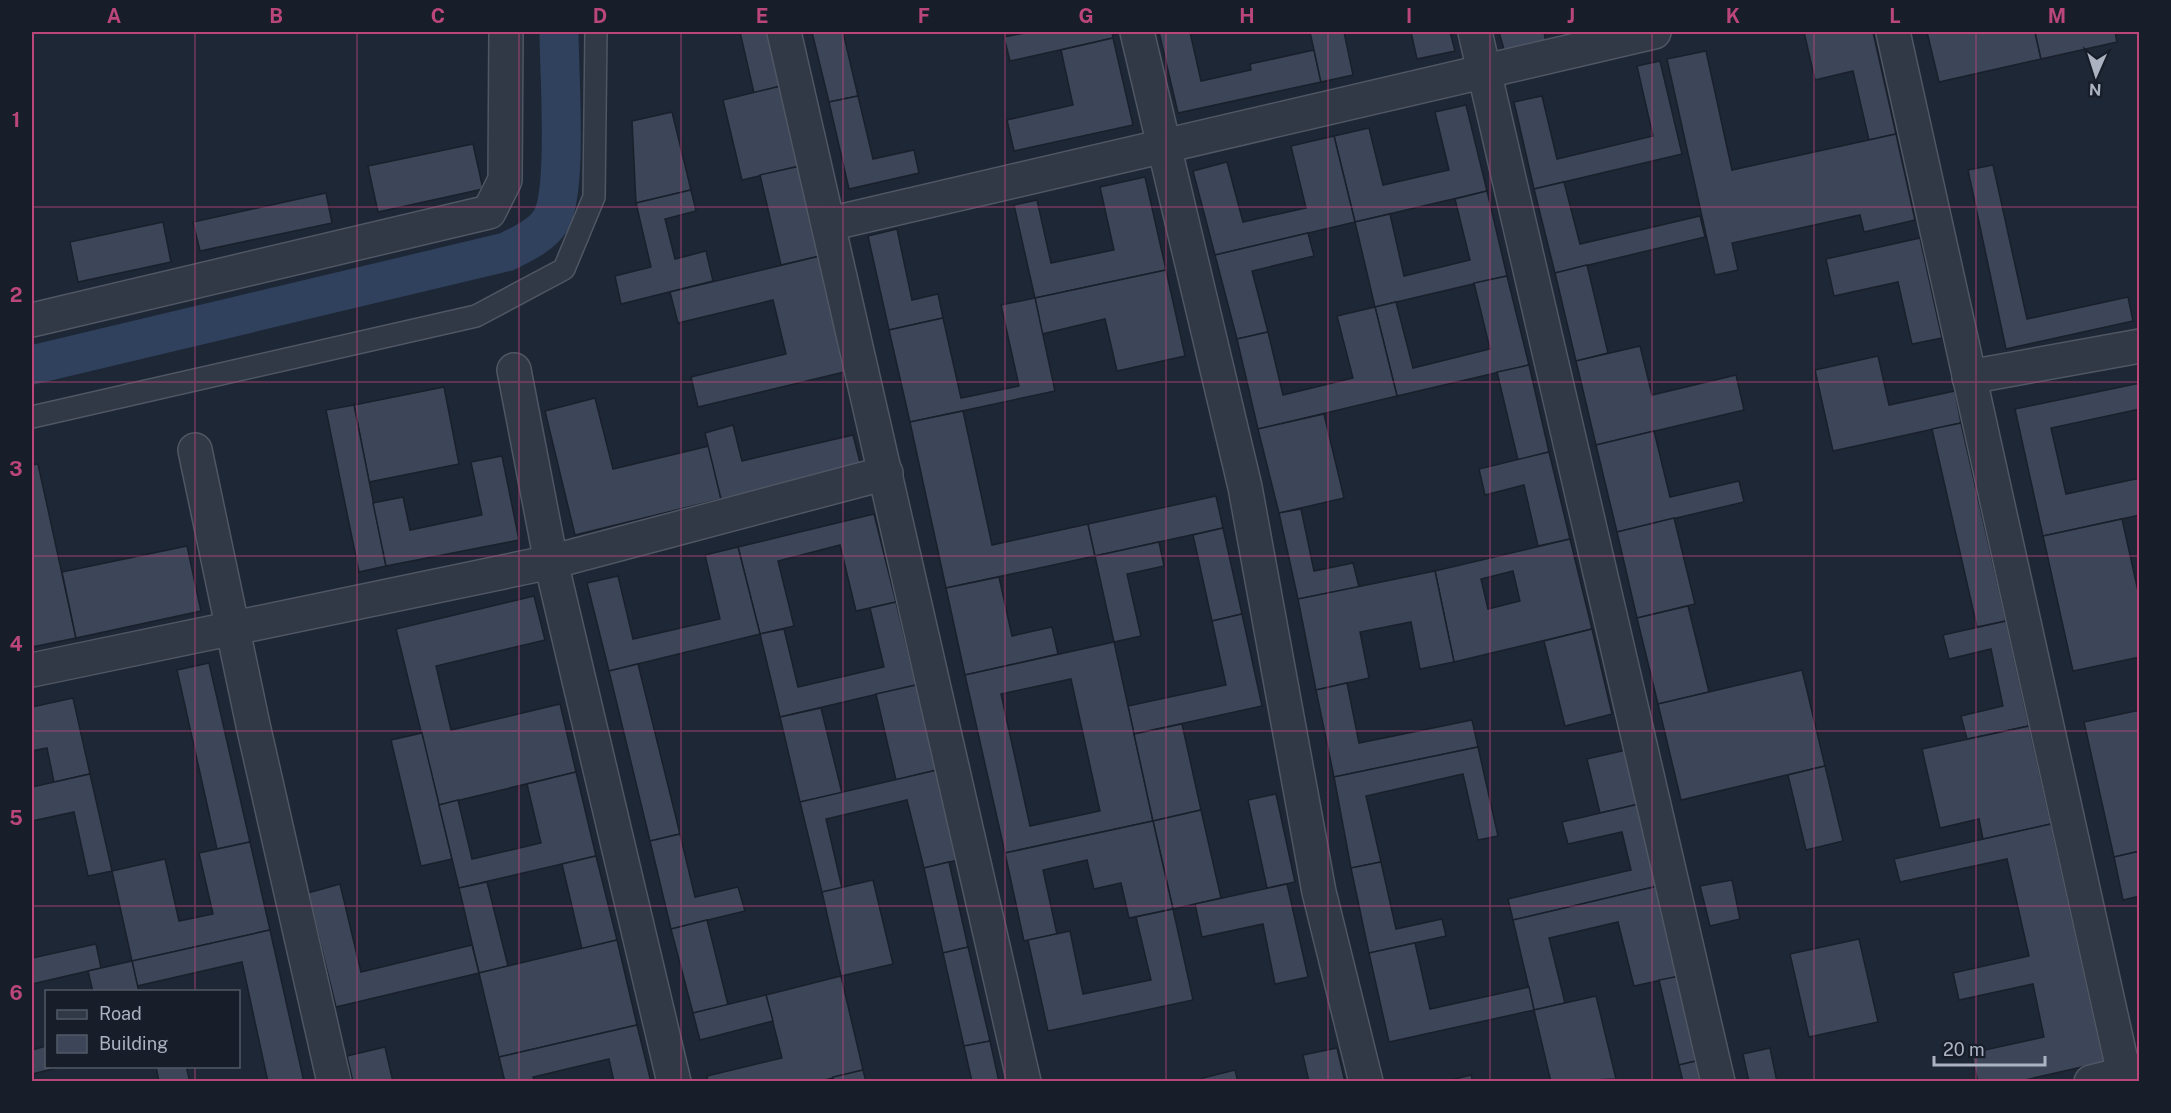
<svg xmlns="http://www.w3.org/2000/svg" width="2171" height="1113" font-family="'Public Sans',sans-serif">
	<rect width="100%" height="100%" fill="#1e2735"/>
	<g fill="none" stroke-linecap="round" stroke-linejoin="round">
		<path stroke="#30415d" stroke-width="39" d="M32,365l474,-113c16,-8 35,-16 45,-32 17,-29 8,-150 8,-188"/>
	</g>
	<g fill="#3c4658" stroke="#19202c" stroke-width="1.5" fill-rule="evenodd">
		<polygon points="740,32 768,32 781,86 754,93"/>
		<polygon points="812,32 843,32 858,96 829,102"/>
		<polygon points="1030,32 1112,32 1113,38 1010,61 1004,37"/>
		<polygon points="1159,32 1190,32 1201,81 1251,70 1250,64 1314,50 1321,82 1178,113"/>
		<polygon points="1310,32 1344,32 1353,75 1321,82"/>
		<polygon points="1411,32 1450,32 1455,51 1417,59"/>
		<polygon points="1499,32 1544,32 1546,42 1505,53"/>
		<polygon points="1804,32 1873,32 1896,134 1869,140 1853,71 1815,80"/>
		<polygon points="1927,32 2035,32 2041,59 1939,82"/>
		<polygon points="2035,32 2115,32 2117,42 2041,59"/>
		<polygon points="1113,38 1133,125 1014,151 1007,120 1073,105 1061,50"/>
		<polygon points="1706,51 1732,170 1896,134 1915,220 1864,232 1860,215 1732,243 1738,270 1715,275 1667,59"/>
		<polygon points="1660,61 1682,154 1534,189 1514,102 1542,96 1557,159 1653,136 1637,66"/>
		<polygon points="781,86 800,166 742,180 723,100"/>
		<polygon points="858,96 873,159 914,150 919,173 849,189 829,102"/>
		<polygon points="1466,105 1487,191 1355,222 1334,136 1369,128 1383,185 1449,170 1435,112"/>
		<polygon points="672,112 691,190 636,203 632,121"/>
		<polygon points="1334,136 1355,222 1215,255 1193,171 1227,162 1243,222 1306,208 1291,146"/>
		<polygon points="473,144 483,189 378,212 368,166"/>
		<polygon points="1993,165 2027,319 2128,297 2133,321 2006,349 1968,170"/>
		<polygon points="800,166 820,256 781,265 760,175"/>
		<polygon points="1145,177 1166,270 1035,298 1014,205 1037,200 1051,263 1114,250 1100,187"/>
		<polygon points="1564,182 1580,244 1700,216 1705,237 1555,273 1534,189"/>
		<polygon points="691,190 696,211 665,219 675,259 706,251 713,281 621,304 615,276 651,267 636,203"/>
		<polygon points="1487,191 1507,276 1375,307 1355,222 1390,214 1404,276 1470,260 1455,199"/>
		<polygon points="326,193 332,223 200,251 193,222"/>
		<polygon points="163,222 171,262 78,282 70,242"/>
		<polygon points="897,229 912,300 938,294 943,318 889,330 868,236"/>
		<polygon points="1308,233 1314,256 1252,271 1268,332 1237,339 1215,255"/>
		<polygon points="1920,238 1942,338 1912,344 1898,282 1834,296 1826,259"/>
		<polygon points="820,256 844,372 698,407 691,377 786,354 773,300 678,323 670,292"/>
		<polygon points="1587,265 1608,353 1576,361 1555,273"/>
		<polygon points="1166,270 1185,356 1117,371 1105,319 1042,334 1035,298"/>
		<polygon points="1507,276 1529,365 1397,396 1375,307 1396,302 1413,368 1490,349 1474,283"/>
		<polygon points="1035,298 1055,391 910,422 889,330 943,318 961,398 1019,386 1001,305"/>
		<polygon points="1375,307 1397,396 1258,429 1237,339 1268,332 1283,395 1353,378 1337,316"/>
		<polygon points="1640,346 1652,395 1736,375 1744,410 1596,445 1576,361"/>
		<polygon points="1878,356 1889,405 1955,391 1961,423 1833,451 1815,370"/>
		<polygon points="1529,365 1549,452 1518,460 1497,372"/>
		<polygon points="2140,383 2140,409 2051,428 2066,494 2140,478 2140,515 2043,536 2015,409"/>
		<polygon points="444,387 459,464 369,482 354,405"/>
		<polygon points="595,398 613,469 709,446 721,499 575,535 545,411"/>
		<polygon points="354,405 386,566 359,572 326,410"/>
		<polygon points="963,411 992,545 1088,524 1095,556 946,588 910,422"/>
		<polygon points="1324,414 1344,498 1279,513 1258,429"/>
		<polygon points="1961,423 2006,621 1977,627 1932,429"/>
		<polygon points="733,425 742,461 853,435 861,466 721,499 705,433"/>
		<polygon points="1654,431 1670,497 1739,481 1744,502 1617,532 1596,445"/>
		<polygon points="1549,452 1570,539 1538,546 1524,485 1485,495 1479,469"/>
		<polygon points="502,456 519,540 386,566 373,503 403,497 410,530 482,515 471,462"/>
		<polygon points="38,464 76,638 32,647 32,465"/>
		<polygon points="1216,496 1223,528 1095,556 1088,524"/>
		<polygon points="1301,509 1314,571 1353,563 1359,587 1298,599 1279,513"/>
		<polygon points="874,514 896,602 856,611 840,545 778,561 794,626 760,634 738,547"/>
		<polygon points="1674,518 1695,604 1637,618 1617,532"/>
		<polygon points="2122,519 2140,600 2140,657 2073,671 2043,536"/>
		<polygon points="1223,528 1242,614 1212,621 1193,535"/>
		<path d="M1570,539l22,90 -138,33 -19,-91zM1513,571l7,30 -32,8 -7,-30z"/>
		<polygon points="1159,542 1164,566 1127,574 1141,636 1114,642 1095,556"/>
		<polygon points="187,546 201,611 76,638 62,572"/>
		<polygon points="738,547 760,634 609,671 587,583 618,576 633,639 720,619 705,555"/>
		<polygon points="1435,571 1454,662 1420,669 1411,622 1360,632 1369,678 1316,690 1298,599"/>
		<polygon points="999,577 1012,636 1052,627 1058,654 965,675 946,588"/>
		<polygon points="534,596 545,640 436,666 451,730 560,704 576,772 439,805 396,629"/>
		<polygon points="896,602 916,685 780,717 760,634 784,629 798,687 884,667 870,608"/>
		<polygon points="1688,606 1709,692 1658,704 1637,618"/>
		<polygon points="1242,614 1262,706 1134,734 1128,706 1226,685 1212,621"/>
		<polygon points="2006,621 2029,726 1967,739 1961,716 2003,706 1991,649 1949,659 1943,635"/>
		<polygon points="1592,629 1612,714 1565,726 1544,641"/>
		<path d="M1114,642l39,179 -148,32 -40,-178zM1071,679l29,132 -70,15 -29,-132z"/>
		<polygon points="209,663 250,842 217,849 177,670"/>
		<polygon points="638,664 680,834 650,841 609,671"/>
		<polygon points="1802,670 1825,766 1681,800 1658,704"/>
		<polygon points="1347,683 1359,743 1472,720 1478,747 1334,777 1316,690"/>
		<polygon points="916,685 937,770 896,780 876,694"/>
		<polygon points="73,698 90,774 54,782 47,748 32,751 32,707"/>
		<polygon points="821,708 842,793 800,802 780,717"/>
		<polygon points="2140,710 2140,851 2114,857 2084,722"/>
		<polygon points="1182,724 1201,810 1153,821 1134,734"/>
		<polygon points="2029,726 2051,824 1983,839 1979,819 1940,828 1922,749"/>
		<polygon points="422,733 452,859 421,866 391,740"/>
		<polygon points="1478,747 1498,836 1478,840 1463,774 1366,796 1381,862 1351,868 1334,777"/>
		<polygon points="1626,750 1639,804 1600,813 1587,759"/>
		<polygon points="1825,766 1843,841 1806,850 1788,775"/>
		<polygon points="937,770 958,860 924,868 907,800 826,819 842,888 822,892 800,802"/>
		<polygon points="576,772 596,856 459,888 439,805 458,800 472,859 541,843 527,784"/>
		<polygon points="90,774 112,871 88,876 74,812 32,821 32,787"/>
		<polygon points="1276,794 1295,882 1267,888 1248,800"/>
		<polygon points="1639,804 1658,886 1513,920 1508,899 1631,870 1622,832 1568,844 1562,822"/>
		<polygon points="1201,810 1221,898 1173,909 1153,821"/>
		<polygon points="1153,821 1173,909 1129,918 1121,883 1094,889 1087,860 1043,870 1057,934 1024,941 1005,853"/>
		<polygon points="2051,824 2104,1062 2016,1082 1978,1082 1971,1053 2044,1037 2033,984 1959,1000 1953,973 2029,956 2007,859 1900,882 1894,859"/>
		<polygon points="680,834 695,897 738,887 745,911 671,929 650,841"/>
		<polygon points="250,842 270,930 132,961 112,871 165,859 179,921 213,914 199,853"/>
		<polygon points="2140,851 2140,896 2123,900 2114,857"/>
		<polygon points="596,856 617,940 582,949 562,864"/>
		<polygon points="949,862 968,947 943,953 924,868"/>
		<polygon points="1381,862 1396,929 1442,919 1446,936 1369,953 1351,868"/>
		<polygon points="873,880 893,964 841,976 822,892"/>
		<polygon points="1732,880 1740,919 1710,926 1700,886"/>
		<polygon points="487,882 508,966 479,973 459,888"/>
		<polygon points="340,884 361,972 472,945 479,973 336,1007 308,893"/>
		<polygon points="1287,884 1308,977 1275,984 1263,924 1202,937 1195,904"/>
		<polygon points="1658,886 1680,976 1634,986 1618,922 1549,938 1565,1003 1534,1010 1513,920"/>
		<polygon points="1173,909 1193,1000 1048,1031 1028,940 1070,931 1083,994 1151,980 1136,917"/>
		<polygon points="707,920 728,1005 693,1013 671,929"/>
		<polygon points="270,930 304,1082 268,1082 242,962 137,986 132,961"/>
		<polygon points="1859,939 1878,1022 1809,1037 1790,954"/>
		<polygon points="617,940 637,1025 499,1057 479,973"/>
		<polygon points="1415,943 1430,1009 1529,987 1534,1010 1389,1042 1369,953"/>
		<polygon points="96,944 101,968 32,984 32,958"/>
		<polygon points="968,947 990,1041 964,1046 943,953"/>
		<polygon points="132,961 139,992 93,992 88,971"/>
		<polygon points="841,976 863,1070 817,1082 708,1082 707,1076 782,1058 766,995"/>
		<polygon points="1680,976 1700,1060 1679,1065 1659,980"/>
		<polygon points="766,995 773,1021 700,1040 693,1013"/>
		<polygon points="1596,996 1616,1079 1551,1082 1534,1010"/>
		<polygon points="637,1025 651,1082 614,1082 609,1059 533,1077 534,1082 505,1082 499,1057"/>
		<polygon points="990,1041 999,1082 972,1082 964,1046"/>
		<polygon points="46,1046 46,1066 65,1066 32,1074 32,1050"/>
		<polygon points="385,1047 393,1082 353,1082 347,1056"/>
		<polygon points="1337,1048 1345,1082 1309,1082 1303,1055"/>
		<polygon points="1770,1048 1777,1082 1749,1082 1743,1054"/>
		<polygon points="1700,1060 1705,1082 1683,1082 1679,1065"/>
		<polygon points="156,1066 186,1066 190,1082 159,1082"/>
		<polygon points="863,1070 866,1082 834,1082 833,1077"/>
		<polygon points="1235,1070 1238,1082 1203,1082 1203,1078"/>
		<polygon points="1471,1075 1473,1082 1443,1082"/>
	</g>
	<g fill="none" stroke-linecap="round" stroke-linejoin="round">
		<g stroke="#4f5664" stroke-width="24">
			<polyline id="service" points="32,417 476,316 564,269 594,197 596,32"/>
		</g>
		<g stroke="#4f5664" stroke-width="36">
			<g id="minor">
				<polyline points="784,32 1024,1082"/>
				<polyline points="1137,32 1245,487 1319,892 1366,1082"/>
				<polyline points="1475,32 1718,1082"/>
				<polyline points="1893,32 2124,1074"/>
				<polyline points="829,224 1654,32"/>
				<polyline points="32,320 489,212 505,180 506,32"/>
				<polyline points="514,370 551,562 674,1082"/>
				<polyline points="1969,377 2140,346"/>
				<polyline points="195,450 253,725 334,1082"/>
				<polyline points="32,670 551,562 886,473"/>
				<polyline points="2091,1082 2140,1070"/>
			</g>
		</g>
		<use href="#service" stroke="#313946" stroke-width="21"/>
		<use href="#minor" stroke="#313946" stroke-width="33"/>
	</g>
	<path fill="none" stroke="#bb467a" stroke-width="1.5" stroke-opacity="0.55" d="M195,32v960M357,32v1050M519,32v1050M681,32v1050M843,32v1050M1005,32v1050M1166,32v1050M1328,32v1050M1490,32v1050M1652,32v1050M1814,32v1050M1976,32v1050M32,207h2108M32,382h2108M32,556h2108M32,731h2108M32,906h2108M195,1066v16"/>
	<rect width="2171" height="1113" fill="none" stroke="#171e2a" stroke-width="66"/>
	<rect x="45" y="990" width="195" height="78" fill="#171e2a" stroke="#525a67" stroke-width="1.5"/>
	<rect x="57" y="1010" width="30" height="9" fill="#313946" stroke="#525a67" stroke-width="1.5"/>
	<text x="99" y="1020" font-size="18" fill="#abb3c3">Road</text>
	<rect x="57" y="1035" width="30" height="18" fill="#3c4658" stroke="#525a67" stroke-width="1.5"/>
	<text x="99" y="1050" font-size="18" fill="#abb3c3">Building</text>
	<g transform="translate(2096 75) rotate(183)" stroke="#171e2a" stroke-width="4.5" paint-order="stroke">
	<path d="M0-4.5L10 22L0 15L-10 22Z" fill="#abb3c3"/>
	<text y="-9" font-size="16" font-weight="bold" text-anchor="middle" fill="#abb3c3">N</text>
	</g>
	<path d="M1934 1056v9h111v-9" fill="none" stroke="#abb3c3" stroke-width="3"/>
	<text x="1943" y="1056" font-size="18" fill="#abb3c3" stroke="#171e2a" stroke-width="4.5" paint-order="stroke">20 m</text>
	<rect x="33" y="33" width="2105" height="1047" fill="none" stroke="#bb467a" stroke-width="2"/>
	<g font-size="20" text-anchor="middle" font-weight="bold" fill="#bb467a">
		<text x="114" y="23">A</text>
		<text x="276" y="23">B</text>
		<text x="438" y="23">C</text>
		<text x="600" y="23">D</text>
		<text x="762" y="23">E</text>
		<text x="924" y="23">F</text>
		<text x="1086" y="23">G</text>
		<text x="1247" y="23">H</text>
		<text x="1409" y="23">I</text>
		<text x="1571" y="23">J</text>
		<text x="1733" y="23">K</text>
		<text x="1895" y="23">L</text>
		<text x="2057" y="23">M</text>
		<text x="16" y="127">1</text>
		<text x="16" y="302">2</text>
		<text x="16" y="476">3</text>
		<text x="16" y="651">4</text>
		<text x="16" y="825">5</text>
		<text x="16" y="1000">6</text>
	</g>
</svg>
